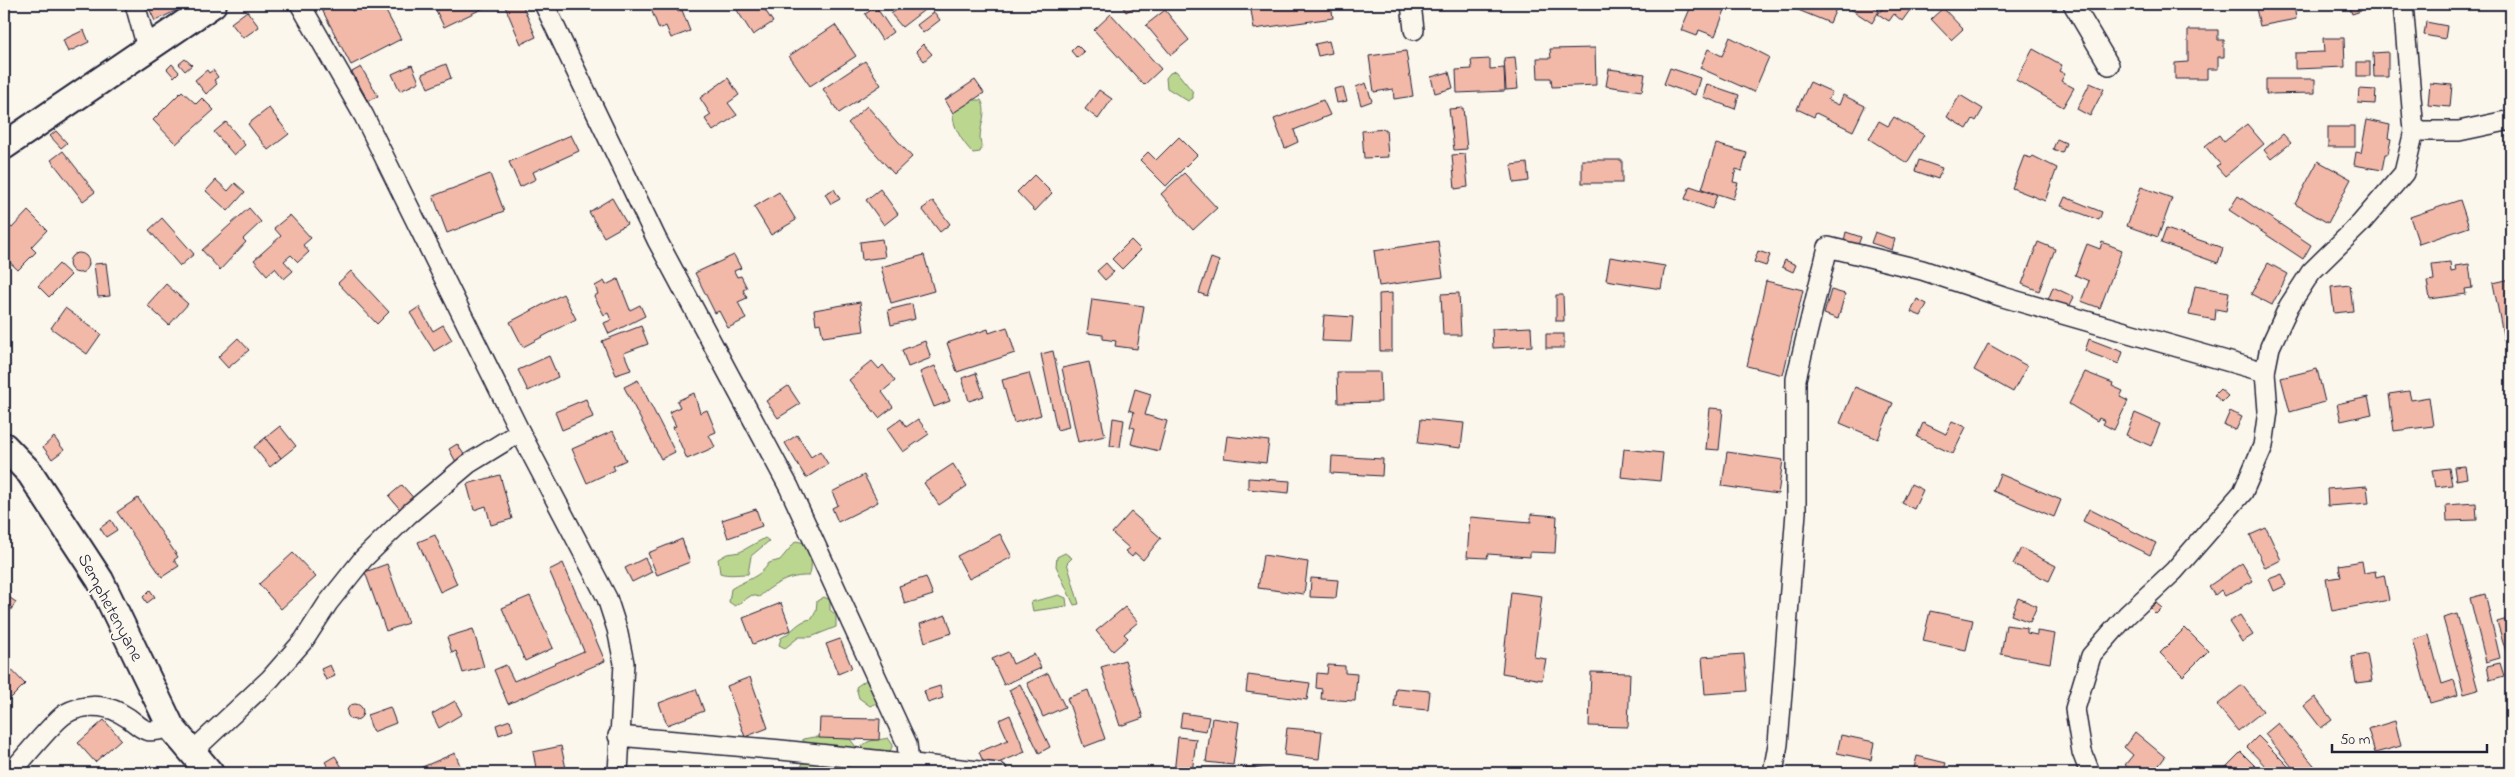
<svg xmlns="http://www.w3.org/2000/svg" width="2515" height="777" font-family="'Indie Flower',sans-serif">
	<rect width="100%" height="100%" fill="#fbf7ec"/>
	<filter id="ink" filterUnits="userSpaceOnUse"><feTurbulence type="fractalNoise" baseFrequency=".02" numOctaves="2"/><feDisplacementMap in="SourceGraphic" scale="10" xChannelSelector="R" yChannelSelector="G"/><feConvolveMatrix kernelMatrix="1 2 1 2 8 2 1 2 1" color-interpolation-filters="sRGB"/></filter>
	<g filter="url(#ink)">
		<g fill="#bbd78f" stroke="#6e7c65">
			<polygon points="1176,71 1193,92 1193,98 1188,101 1167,88 1166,78 1170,73"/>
			<path d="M974,100h7c9,15 -6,31 1,47l-2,5 -7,1c-9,-9 -21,-26 -20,-40z"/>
			<path d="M765,538l4,3 -18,15 -3,18c-10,0 -20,2 -28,-1l-2,-14 9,-5 13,-2z"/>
			<path d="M796,541l9,2c5,10 9,22 4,33 -19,-1 -36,8 -50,21l-7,-2 -17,11 -6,-4 2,-13c15,-10 29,-11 38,-26l11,-3z"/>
			<polygon points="1065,553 1072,558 1067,563 1079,604 1074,605 1056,566 1057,557"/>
			<polygon points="1059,595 1066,598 1067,606 1033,611 1031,602"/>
			<path d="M824,597l6,3v10l6,5v12l-25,10h-12l-14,11 -6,-3 2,-7c12,-6 17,-18 31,-19l4,-8 1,-10z"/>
			<path d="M866,680c6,5 12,14 11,23l-7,3 -11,-8 -3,-11z"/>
			<polygon points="814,737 850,739 856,747 854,751 803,745 803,739"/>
			<path d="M888,738l5,7 -3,6 -30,-1c6,-12 17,-9 28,-12z"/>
			<polygon points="803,763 844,766 846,769 841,773 801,767"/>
		</g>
		<g fill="#f2b9a8" stroke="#22223b">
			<polygon points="147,4 189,4 155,21"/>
			<polygon points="319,4 348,4 352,11 366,4 382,4 401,39 351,65"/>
			<polygon points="433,4 492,4 444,27"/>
			<polygon points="504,4 522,4 536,37 521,44"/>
			<polygon points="649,4 675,4 678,12 682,10 690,31 671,38 666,26 659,29"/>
			<polygon points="733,4 761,4 773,22 753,35"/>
			<polygon points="905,4 932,4 902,27 891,14"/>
			<polygon points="1121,4 1140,4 1126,12"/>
			<polygon points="1250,4 1331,4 1333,18 1254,29"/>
			<polygon points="1692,4 1710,4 1725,10 1715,36 1699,30 1697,36 1681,30"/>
			<polygon points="1787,4 1838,4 1830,23 1786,5"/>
			<polygon points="1843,4 1869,4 1879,11 1872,23"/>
			<polygon points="1886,4 1891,4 1897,8 1902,4 1910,10 1902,21 1894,14 1889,21 1878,14"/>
			<polygon points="2255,4 2294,4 2296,19 2260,26"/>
			<polygon points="2348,4 2359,4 2361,11 2352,14"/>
			<polygon points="876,7 893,32 882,40 865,14"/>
			<polygon points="1943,8 1963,29 1951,40 1931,19"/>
			<polygon points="1165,10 1189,40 1171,55 1146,25"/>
			<polygon points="247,11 259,27 243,38 231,23"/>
			<polygon points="934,12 940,20 923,33 917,25"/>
			<polygon points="1111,14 1161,69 1144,85 1094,30"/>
			<polygon points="2426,22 2447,26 2445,39 2424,35"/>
			<polygon points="2511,22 2511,43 2510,43 2504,25"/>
			<polygon points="835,25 856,56 810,86 789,56"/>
			<polygon points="84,30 89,42 68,52 63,40"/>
			<polygon points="2188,30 2218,30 2218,40 2224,40 2224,57 2218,57 2218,69 2207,69 2207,79 2175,79 2175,63 2188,62"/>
			<polygon points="1730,37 1769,57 1754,92 1700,68 1708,49 1722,56"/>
			<polygon points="2323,38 2344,38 2345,67 2295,69 2295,53 2324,52"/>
			<polygon points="1329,41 1332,53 1318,56 1315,44"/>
			<polygon points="923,44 932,54 924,61 916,51"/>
			<polygon points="1077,45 1084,52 1077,58 1071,51"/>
			<polygon points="1595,48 1596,85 1552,87 1551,78 1538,78 1537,58 1551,58 1550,49"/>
			<polygon points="2033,49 2062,65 2059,71 2065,74 2061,81 2074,88 2063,107 2016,80"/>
			<polygon points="1406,51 1413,96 1394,99 1393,89 1374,92 1369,56"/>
			<polygon points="2388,52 2388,77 2374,77 2373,53"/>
			<polygon points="1515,57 1518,89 1506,90 1504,58"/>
			<polygon points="185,59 192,65 185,71 179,64"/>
			<polygon points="1490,59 1490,69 1504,68 1505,91 1457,93 1456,70 1472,69 1471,60"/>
			<polygon points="865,61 881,85 839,113 823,89"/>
			<rect x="2357" y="62" width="13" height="14"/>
			<polygon points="172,64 179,72 174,77 167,69"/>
			<polygon points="446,64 451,78 428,88 422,74"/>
			<polygon points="412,65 419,82 400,91 392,74"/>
			<polygon points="361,67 378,96 368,101 352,72"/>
			<polygon points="1670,68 1700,78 1695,95 1664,84"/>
			<polygon points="1609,69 1645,74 1642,91 1606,86"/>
			<polygon points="207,70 209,73 213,70 218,77 214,80 217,84 206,94 195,80"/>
			<polygon points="1449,72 1453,88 1435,93 1431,77"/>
			<polygon points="728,78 739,95 728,103 737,115 713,131 705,119 711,115 700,98"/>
			<polygon points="2266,79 2315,79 2315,93 2266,94"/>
			<polygon points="975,80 984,93 953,113 945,100"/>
			<polygon points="1810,82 1832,92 1828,100 1839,105 1843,95 1865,106 1853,131 1816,113 1814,117 1797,109"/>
			<polygon points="1366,83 1372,101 1361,105 1356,87"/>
			<polygon points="2090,83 2104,89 2090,116 2077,109"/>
			<polygon points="2430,83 2452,85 2450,107 2428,105"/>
			<polygon points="1707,84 1739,95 1735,109 1703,97"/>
			<polygon points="1343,87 1347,101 1337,103 1334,89"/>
			<polygon points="2359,89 2376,90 2375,104 2358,103"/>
			<polygon points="1099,90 1112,99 1098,119 1085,109"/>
			<polygon points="182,91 196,104 202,98 214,110 176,144 153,120"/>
			<polygon points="1960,95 1983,109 1976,121 1973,119 1967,129 1947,117"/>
			<polygon points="1323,100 1330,115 1294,130 1298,142 1285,148 1274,119"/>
			<polygon points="867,106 912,157 894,174 848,123"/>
			<polygon points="269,108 289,134 268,150 248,124"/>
			<polygon points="1463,108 1467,149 1454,150 1449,109"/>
			<polygon points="1894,117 1924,135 1907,163 1869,139 1879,121 1888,126"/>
			<polygon points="2367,120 2390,125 2388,138 2391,139 2388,154 2385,154 2382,170 2354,165 2356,152 2361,153"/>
			<polygon points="226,122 245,145 234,155 214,132"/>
			<polygon points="2247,124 2264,144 2225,176 2216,166 2220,164 2205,146 2219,135 2224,142"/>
			<rect x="2328" y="127" width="27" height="20"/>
			<polygon points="1386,129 1388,157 1364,158 1362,131"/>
			<polygon points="56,131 67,143 61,148 50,136"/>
			<polygon points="2283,134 2291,143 2271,159 2264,150"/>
			<polygon points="571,135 579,151 533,172 536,179 520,187 509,162"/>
			<polygon points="1179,137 1197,155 1166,186 1140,160 1148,152 1156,160"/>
			<polygon points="2057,139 2066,143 2062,153 2053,149"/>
			<polygon points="1716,144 1747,153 1742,171 1736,169 1733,182 1738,183 1733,199 1702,189"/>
			<polygon points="63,151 95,192 83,201 51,160"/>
			<polygon points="1465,154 1468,187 1455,189 1452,155"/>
			<polygon points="2024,156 2031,158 2033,156 2057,168 2045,201 2012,188"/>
			<rect x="1582" y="160" width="40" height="23"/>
			<polygon points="1919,160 1942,168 1938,179 1915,171"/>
			<polygon points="2318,161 2351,179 2328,223 2295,204"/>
			<polygon points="1527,163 1529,181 1514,183 1511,165"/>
			<polygon points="1184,173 1217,208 1193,230 1161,194"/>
			<polygon points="490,174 504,211 447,233 433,196"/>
			<polygon points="1034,175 1052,193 1035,211 1017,192"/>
			<polygon points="216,180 228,191 235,183 245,192 228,211 206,191"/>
			<polygon points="1690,186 1717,195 1712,209 1685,199"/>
			<polygon points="2141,187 2172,198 2158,237 2127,226"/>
			<polygon points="834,189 840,199 831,204 825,194"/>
			<polygon points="880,189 898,214 884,225 866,200"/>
			<polygon points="779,192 796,220 771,235 754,207"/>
			<polygon points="2238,196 2311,245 2303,259 2229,210"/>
			<polygon points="2065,197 2102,212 2099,220 2061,206"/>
			<polygon points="612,198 627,224 604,237 589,212"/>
			<polygon points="2460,200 2469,227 2419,244 2410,217"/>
			<polygon points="933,201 950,224 940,232 922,209"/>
			<polygon points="249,208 261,222 243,239 246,242 220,270 202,250"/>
			<polygon points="28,211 47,230 31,247 36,252 18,270 4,257 4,230 8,225 12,228"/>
			<polygon points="290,215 311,238 303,245 309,252 298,262 291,255 284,261 293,271 284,279 275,268 267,275 254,260 281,236 274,228"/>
			<polygon points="162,218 194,254 180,266 149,230"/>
			<polygon points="2166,229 2223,248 2218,263 2161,243"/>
			<polygon points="1846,232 1861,237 1858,245 1844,241"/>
			<polygon points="1875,232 1895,239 1892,250 1871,243"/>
			<polygon points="882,239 885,257 862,260 860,242"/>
			<polygon points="1131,240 1141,250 1122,269 1112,259"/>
			<polygon points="1438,241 1443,277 1379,286 1374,251"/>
			<polygon points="2038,242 2055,249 2039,291 2022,284"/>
			<polygon points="2102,242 2122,250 2100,308 2081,301 2089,281 2075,275 2087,244 2100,249"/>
			<polygon points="1758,251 1770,255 1766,266 1754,262"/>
			<circle cx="79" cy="263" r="10"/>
			<polygon points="734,255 741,268 734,271 737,277 741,276 747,288 743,290 747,298 738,302 746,319 728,328 719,311 715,313 695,273"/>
			<polygon points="924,255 934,291 891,303 881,267"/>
			<polygon points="1610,257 1665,266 1661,289 1606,280"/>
			<polygon points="1211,258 1219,261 1207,296 1199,293"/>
			<polygon points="1785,260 1796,265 1793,272 1782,267"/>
			<polygon points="2450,262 2451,272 2456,271 2455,266 2469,264 2472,288 2465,289 2466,294 2430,299 2427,281 2434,280 2432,264"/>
			<polygon points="106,263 110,296 98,297 94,264"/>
			<polygon points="1106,263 1114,272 1105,280 1097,271"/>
			<polygon points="2268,263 2288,274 2272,305 2251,294"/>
			<polygon points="59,264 71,275 49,297 38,286"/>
			<polygon points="351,271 389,312 377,324 338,283"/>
			<polygon points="618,279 630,310 640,305 645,316 609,334 604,323 611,320 608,313 604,315 594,296 598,294 595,286 604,281 606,285"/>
			<polygon points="2511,279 2511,344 2505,345 2493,283"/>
			<polygon points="1766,281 1803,290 1783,375 1747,366"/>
			<polygon points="166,284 188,304 169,325 147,305"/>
			<polygon points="2350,285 2353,311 2334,313 2331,287"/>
			<polygon points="2195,286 2229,292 2226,311 2216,309 2215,320 2189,315"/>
			<polygon points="2053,287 2074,297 2068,309 2048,300"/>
			<polygon points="1831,290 1845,294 1838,319 1824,314"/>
			<polygon points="1392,293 1392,351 1380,351 1379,294"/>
			<polygon points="1459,293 1461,335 1443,335 1441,294"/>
			<polygon points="563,294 576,319 523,347 510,322"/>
			<polygon points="1556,295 1563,295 1564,321 1556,321"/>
			<polygon points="1092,299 1144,306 1137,349 1115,346 1116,341 1103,339 1103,335 1087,333"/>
			<polygon points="1917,299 1927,304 1921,316 1911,312"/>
			<polygon points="860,302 864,331 823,337 820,323 816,324 814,310"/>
			<polygon points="912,304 915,319 891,325 888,310"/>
			<polygon points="419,307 433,331 443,325 452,340 434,351 410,313"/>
			<polygon points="65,308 101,334 87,354 51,328"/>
			<polygon points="1324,315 1353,317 1351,342 1322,341"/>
			<polygon points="641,326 648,344 624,353 631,370 616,375 602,341"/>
			<polygon points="1007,327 1015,353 957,372 947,343 988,329 989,333"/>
			<polygon points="1531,327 1532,346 1493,348 1492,329"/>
			<rect x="1546" y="334" width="18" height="14"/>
			<polygon points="238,338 249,350 228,368 218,357"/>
			<polygon points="2089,339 2123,352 2119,364 2085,351"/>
			<polygon points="925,341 931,358 908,367 902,350"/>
			<polygon points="1988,344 2027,366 2013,392 1974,370"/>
			<polygon points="1053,351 1069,427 1057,430 1041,354"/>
			<polygon points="549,356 558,377 528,391 518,370"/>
			<polygon points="872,361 879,369 883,365 895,381 882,392 893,407 879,418 849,380"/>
			<polygon points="1089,362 1105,436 1078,442 1062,368"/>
			<polygon points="935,366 950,401 934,407 920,372"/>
			<polygon points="2317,369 2325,402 2290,412 2281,378"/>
			<polygon points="1337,372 1380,372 1381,402 1338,403"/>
			<polygon points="2085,372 2113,383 2112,386 2123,391 2120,397 2128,401 2114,430 2103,424 2105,421 2099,418 2097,421 2069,404"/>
			<polygon points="976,373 984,396 969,401 962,378"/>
			<polygon points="1029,373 1041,415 1014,423 1002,380"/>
			<polygon points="638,380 675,452 661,459 624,387"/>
			<polygon points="788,386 800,404 778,418 766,401"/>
			<polygon points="1855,387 1893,403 1878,439 1840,423"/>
			<polygon points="1135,389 1151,394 1145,415 1167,421 1159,451 1131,444 1135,428 1130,427 1134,412 1129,410"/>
			<polygon points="2220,389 2228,396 2222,402 2214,395"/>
			<polygon points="2409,391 2411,400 2429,397 2433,426 2394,431 2389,394"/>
			<polygon points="694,393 700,413 707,410 716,432 709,435 715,447 687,459 673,427 676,426 669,412 680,407 677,401"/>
			<polygon points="2368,397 2372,414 2341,421 2337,404"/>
			<polygon points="586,399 593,417 562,430 555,412"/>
			<polygon points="1710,408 1723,409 1719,450 1706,449"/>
			<polygon points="2230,411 2242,417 2236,430 2224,425"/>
			<polygon points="2135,413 2160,424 2151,446 2126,435"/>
			<polygon points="1113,418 1124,420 1120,447 1110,446"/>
			<polygon points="901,419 906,427 918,419 929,434 903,452 887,429"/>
			<polygon points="1421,419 1464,423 1461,448 1418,443"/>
			<polygon points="1952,421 1966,427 1953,454 1917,437 1923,423 1946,434"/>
			<polygon points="280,426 296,446 281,458 265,438"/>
			<polygon points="613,431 626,460 613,466 615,470 587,483 572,449"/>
			<polygon points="797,435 811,457 820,451 828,464 806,478 785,443"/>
			<polygon points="1227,436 1269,441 1266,463 1224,458"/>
			<polygon points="54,437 64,450 52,459 43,447"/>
			<polygon points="265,438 281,458 270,467 254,447"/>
			<polygon points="457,444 465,456 456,462 449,449"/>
			<polygon points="1624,449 1663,453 1660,481 1621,477"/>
			<polygon points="1727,452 1783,460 1778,494 1722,486"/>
			<polygon points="1332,456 1383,459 1382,476 1331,473"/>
			<polygon points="953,464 967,486 939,505 924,483"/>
			<polygon points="2465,466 2467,478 2456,480 2454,467"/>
			<polygon points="2449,468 2452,485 2435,487 2432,470"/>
			<polygon points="2000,474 2061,500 2054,517 1993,491"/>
			<polygon points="500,475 512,519 491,525 486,506 474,510 467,484"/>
			<polygon points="864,475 878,502 838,522 832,508 838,505 832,492"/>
			<polygon points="1248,478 1290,481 1289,493 1248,489"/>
			<polygon points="1911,484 1923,490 1914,509 1902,503"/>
			<polygon points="402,485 417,502 403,513 389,496"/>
			<polygon points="2367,486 2369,503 2328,506 2327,489"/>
			<polygon points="138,498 178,557 174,560 179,566 162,577 117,512"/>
			<polygon points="2476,503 2477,520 2447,521 2446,505"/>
			<polygon points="756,509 762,526 728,538 722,520"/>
			<polygon points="2089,509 2156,543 2150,555 2083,521"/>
			<polygon points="1131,512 1161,538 1143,560 1135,553 1132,557 1125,551 1129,548 1112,533"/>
			<polygon points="1531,514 1557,516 1555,553 1530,552 1530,557 1488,554 1487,558 1467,557 1470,517 1531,522"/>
			<polygon points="111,520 117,530 106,537 100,528"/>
			<polygon points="2266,528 2281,560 2265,568 2250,535"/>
			<polygon points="1000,534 1012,557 969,579 957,556"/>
			<polygon points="435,535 457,584 440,592 418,542"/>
			<polygon points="682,539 690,562 657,575 648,553"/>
			<polygon points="2021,548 2056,566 2049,581 2013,564"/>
			<polygon points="293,553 316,577 281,609 259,584"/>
			<polygon points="1263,555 1308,562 1304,594 1258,588"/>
			<polygon points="645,558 652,572 632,582 625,568"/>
			<polygon points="2362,561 2364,573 2375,571 2376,577 2384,575 2389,600 2332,611 2326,579 2341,577 2339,565"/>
			<polygon points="563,563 605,661 508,704 494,670 506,665 514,681 584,651 549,570"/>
			<polygon points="2242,563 2253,581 2225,596 2221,590 2215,595 2209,586"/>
			<polygon points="387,564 408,623 386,631 365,572"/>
			<polygon points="2282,574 2287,585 2274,591 2269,579"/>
			<polygon points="926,577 933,595 905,604 899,586"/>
			<polygon points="1311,578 1338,580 1336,598 1310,597"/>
			<polygon points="150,590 155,597 147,603 143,597"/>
			<polygon points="1511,592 1542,596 1534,657 1546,659 1542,680 1502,673"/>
			<polygon points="4,594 16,602 4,620"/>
			<polygon points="2485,594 2500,658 2486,662 2470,598"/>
			<polygon points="530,596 553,648 525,661 502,608"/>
			<polygon points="2018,598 2037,606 2030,622 2011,615"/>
			<polygon points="781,603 791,630 753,644 743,618"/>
			<polygon points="2156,603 2162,608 2156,614 2150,608"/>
			<polygon points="1125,607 1138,622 1124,634 1128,638 1113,651 1096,631"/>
			<polygon points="1930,611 1973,620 1966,650 1923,641"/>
			<polygon points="2457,614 2478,690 2464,694 2443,618"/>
			<polygon points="946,615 952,633 925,642 920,624"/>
			<polygon points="2240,615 2253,635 2242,642 2229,622"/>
			<polygon points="2511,618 2511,668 2497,622"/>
			<polygon points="2006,625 2027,628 2027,633 2037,635 2037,631 2055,634 2050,663 2001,654"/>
			<polygon points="2185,628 2208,651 2183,676 2160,653"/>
			<polygon points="473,629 484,667 463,673 456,651 452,653 447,637"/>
			<polygon points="2429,635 2442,684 2454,680 2458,695 2430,703 2413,640"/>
			<polygon points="840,639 852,668 838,674 826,644"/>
			<polygon points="1008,652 1013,664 1034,654 1041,668 1004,685 992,659"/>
			<polygon points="1744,654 1747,691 1705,694 1702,657"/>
			<polygon points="2367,654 2372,681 2356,683 2352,657"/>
			<polygon points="1125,660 1143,718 1120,726 1101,667"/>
			<polygon points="4,662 25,684 4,705"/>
			<polygon points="2500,663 2504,676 2490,680 2487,666"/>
			<polygon points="330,665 335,676 326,680 321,669"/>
			<polygon points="1328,665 1345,666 1345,673 1357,674 1355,701 1321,699 1322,689 1316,688 1317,673 1327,674"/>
			<polygon points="1591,672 1630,673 1628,727 1589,726"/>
			<polygon points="1048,673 1065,707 1043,717 1027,683"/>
			<polygon points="1248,675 1310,683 1307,700 1246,692"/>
			<polygon points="750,677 768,728 745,737 727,686"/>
			<polygon points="1020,684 1050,747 1039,753 1009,690"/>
			<polygon points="2242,685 2263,711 2238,731 2217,705"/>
			<polygon points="940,686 943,698 928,703 924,691"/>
			<polygon points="1396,688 1430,691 1428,710 1394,707"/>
			<polygon points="696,689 704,711 667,725 659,703"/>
			<polygon points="1088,690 1105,739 1084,747 1067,698"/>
			<polygon points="2315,697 2332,720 2321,728 2304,706"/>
			<polygon points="455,701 462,714 439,728 432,714"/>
			<circle cx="355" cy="712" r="8"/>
			<polygon points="390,707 396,723 373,732 367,715"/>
			<polygon points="1182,713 1209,717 1206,731 1180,727"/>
			<polygon points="1010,715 1025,752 986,768 979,752 1008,740 999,720"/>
			<polygon points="820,718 880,719 879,740 819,738"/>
			<polygon points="1212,718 1239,722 1233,765 1206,762"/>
			<polygon points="104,720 121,739 95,762 78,743"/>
			<polygon points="510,720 513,730 499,735 496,725"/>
			<polygon points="2395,721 2401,746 2375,753 2368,729"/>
			<polygon points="2278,723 2319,771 2316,773 2297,773 2265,734"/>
			<polygon points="1287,728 1322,731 1319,759 1284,755"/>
			<polygon points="2135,732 2165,757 2154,772 2148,767 2142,773 2135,773 2125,765 2133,755 2124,747"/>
			<polygon points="1841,735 1874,742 1871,760 1837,753"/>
			<polygon points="2258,736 2295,773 2272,773 2247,747"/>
			<polygon points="1178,737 1196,739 1192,773 1174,773"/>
			<polygon points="561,746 567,773 537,773 533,752"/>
			<polygon points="2241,752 2262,773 2225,773 2222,771"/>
			<polygon points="455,753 463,773 422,773 420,768"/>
			<polygon points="335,756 345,772 343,773 332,773 325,762"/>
			<polygon points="1917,756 1946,763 1943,773 1913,772"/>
			<polygon points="1244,767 1292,773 1243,773"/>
			<polygon points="1328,767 1355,770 1355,773 1328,773"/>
		</g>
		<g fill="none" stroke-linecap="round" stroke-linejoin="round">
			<g stroke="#22223b" stroke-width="22">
				<g id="minor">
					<polyline points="135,4 147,48"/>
					<polyline points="300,4 364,116 520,432 607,598 617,629 624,663 618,773"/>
					<polyline points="544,4 657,240 789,487 907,744 909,762"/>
					<polyline points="1411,4 1414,30"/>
					<polyline points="2073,4 2109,65"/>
					<polyline points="2414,131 2459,131 2511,120"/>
					<polyline points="618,736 781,750 998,773"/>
					<polyline points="193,751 270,679 304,640 328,603 363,559 409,514 468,464 520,432"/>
					<path d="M11,773c10,-12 43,-52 54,-59 17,-10 38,-10 55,-1 25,13 18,24 51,14"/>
					<polyline points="1773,773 1778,744 1796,512 1796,379 1828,247 1922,270 2003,297 2265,372"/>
					<polyline points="2090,773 2082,752 2075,709 2091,656 2127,615 2174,571 2243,492 2263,446 2268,411 2265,372 2270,347 2289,306 2311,272 2361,223 2404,173 2414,131 2403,4"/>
				</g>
			</g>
			<g stroke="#22223b" stroke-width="30">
				<g id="secondary">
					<polyline points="4,146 213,4"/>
					<polyline points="4,446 30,473 100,580 171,727 210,773"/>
				</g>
			</g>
			<use href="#minor" stroke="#fbf7ec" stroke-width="19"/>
			<use href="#secondary" stroke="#fbf7ec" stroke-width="26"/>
		</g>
	</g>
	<g text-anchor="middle" stroke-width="4" stroke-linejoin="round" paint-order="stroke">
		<g font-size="18" fill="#22223b" stroke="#fbf7ec">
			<text transform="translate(111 607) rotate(62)" y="6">Semphetenyane</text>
		</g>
	</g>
	<rect width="2515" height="777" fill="none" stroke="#fbf7ec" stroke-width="20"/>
	<rect x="10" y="10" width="2495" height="757" fill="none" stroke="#22223b" stroke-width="2" filter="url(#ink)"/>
	<path d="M2332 744v8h155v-8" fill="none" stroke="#22223b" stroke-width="2.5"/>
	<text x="2340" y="744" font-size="15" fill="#22223b" stroke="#fbf7ec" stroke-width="4" paint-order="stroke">50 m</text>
</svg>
